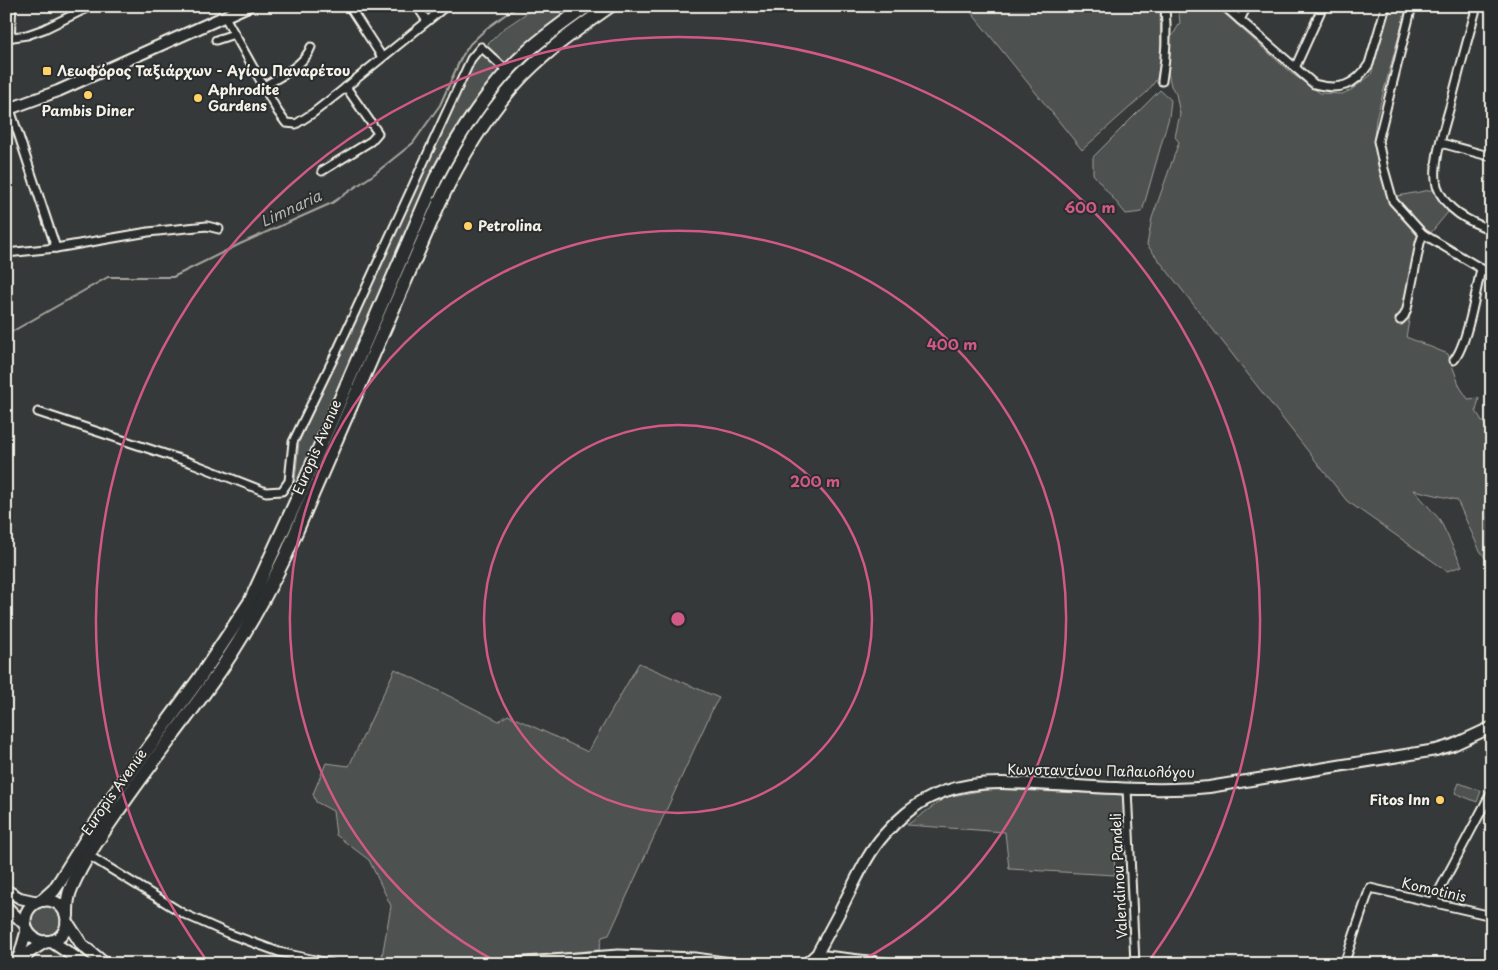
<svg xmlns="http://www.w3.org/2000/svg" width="1498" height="970" font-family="'Playpen Sans',sans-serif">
	<rect width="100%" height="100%" fill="#363939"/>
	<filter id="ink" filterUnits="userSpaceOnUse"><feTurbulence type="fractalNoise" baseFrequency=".02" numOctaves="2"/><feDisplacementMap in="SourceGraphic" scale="10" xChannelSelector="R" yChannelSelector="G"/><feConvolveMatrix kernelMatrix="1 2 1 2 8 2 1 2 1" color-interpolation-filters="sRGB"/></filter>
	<g filter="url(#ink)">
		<g fill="#4e514f" stroke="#a1a19c">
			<polygon points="537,6 576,6 518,54 445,156 294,491 299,442 454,106 474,58 503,29"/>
			<polygon points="966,6 1160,6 1161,55 1157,79 1147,92 1082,150"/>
			<polygon points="1178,6 1216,6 1291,73 1320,93 1342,94 1351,90 1371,75 1391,6 1407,6 1376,119 1374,137 1377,162 1388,196 1394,201 1397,196 1436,189 1449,211 1424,241 1406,337 1448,354 1460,387 1468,399 1479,398 1476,411 1492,437 1492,568 1479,549 1457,500 1414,490 1440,520 1462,566 1447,571 1347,501 1147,245 1152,218 1179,142 1175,137 1180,114 1176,94 1171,86 1168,72 1168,43 1180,23"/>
			<polygon points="1160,90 1171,100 1169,117 1142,212 1126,214 1093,174 1093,157"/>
			<path d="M639,663l80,35 -5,8 -105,229 -7,2 -3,13c-73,6 -146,15 -218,12l10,-56 -22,-46 -33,-25 -3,-24 -17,-9 -3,-8 13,-31 23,3 46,-97 104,52 9,-6 80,37z"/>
			<polygon points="1459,783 1481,791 1477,802 1455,793"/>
			<polygon points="991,789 1124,795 1125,850 1114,851 1115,875 1009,869 1005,832 907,825 946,797"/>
			<circle cx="46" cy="921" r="16"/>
		</g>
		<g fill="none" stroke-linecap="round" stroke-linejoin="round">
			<polyline stroke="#a8a7a1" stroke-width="2" points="6,335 108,277 173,277 240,244 332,203 373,175 413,143 440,105 461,58 470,44 487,28 509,12 520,6"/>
			<g stroke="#f4f1e8" stroke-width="11">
				<g id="street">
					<polyline points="349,6 382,57"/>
					<polyline points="417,6 427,21"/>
					<path d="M1224,6l90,78c25,7 41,2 55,-20l17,-58"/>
					<polyline points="1412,6 1378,141 1384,169 1393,201 1423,234 1492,275"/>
					<path d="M1477,6c-9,31 -17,62 -25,93 -6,24 -21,64 -15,87 8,24 32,36 55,44"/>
					<polyline points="225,17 278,112 286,123 296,124 313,113 340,92 446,6"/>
					<polyline points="1240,20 1247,6"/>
					<polyline points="6,38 27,35 44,29 91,6"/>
					<polyline points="10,38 12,6"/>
					<polyline points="216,40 234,34"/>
					<polyline points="1295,68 1323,6"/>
					<path d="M1162,81c4,-23 5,-51 3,-75"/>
					<path d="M263,87c17,-11 41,-21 48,-40"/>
					<polyline points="10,109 56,248"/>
					<polyline points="1441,143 1492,157"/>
					<polyline points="322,171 371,141 378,133 346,87"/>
					<polyline points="6,253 56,248 148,232 207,226 219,229"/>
					<polyline points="1400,320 1404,316 1407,309 1420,243 1423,234"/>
					<path d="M1454,360c13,-15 22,-69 27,-91"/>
					<polyline points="38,412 192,463 266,492 282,491 289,481 293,442 338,349 471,59 481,47 507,71"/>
					<polyline points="1127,788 1135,964"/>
					<polyline points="88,855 184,914 227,933 279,952 333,964"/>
					<polyline points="1433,902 1492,791"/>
					<polyline points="817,954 902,964"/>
					<polyline points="484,964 618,954 695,957 745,964"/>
					<polyline points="1344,964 1370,888 1492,916"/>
				</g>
			</g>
			<g stroke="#f4f1e8" stroke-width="14">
				<g id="secondary">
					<polyline points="6,110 58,91 248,6"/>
					<polyline points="6,890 20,898 38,902"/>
					<polyline points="6,906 26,926"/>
					<polyline points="14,964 20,954 27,929"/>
					<polyline points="21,964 30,952 47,941"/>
					<path d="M806,964l11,-10c10,-19 21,-38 30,-57 11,-21 21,-44 37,-62 12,-14 30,-30 47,-38 38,-19 81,-14 123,-12 51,2 103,7 155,2l227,-37 17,-5 39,-18"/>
				</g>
			</g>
			<g stroke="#f4f1e8" stroke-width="15">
				<g id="primary">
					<circle cx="46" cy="921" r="21"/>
					<polyline points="67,922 82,945 105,964"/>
					<polyline points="51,941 85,964"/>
				</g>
			</g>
			<g stroke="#f4f1e8" stroke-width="16">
				<g id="highway">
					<path d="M43,900l11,-10 6,-9 54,-86 85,-116 51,-77 49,-107 137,-317c22,-43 56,-96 93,-128 18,-16 38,-30 58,-44"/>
					<path d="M67,916c0,-10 0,-20 5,-30 11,-25 27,-48 43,-71 29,-43 62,-84 92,-126 31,-42 56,-87 79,-134l154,-354c20,-41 43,-81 73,-115 27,-31 64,-57 97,-80"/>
				</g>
			</g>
			<use href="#street" stroke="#2a2d2e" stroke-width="7"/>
			<use href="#secondary" stroke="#2a2d2e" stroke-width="10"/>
			<use href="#primary" stroke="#2a2d2e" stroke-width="11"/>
			<use href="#highway" stroke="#2a2d2e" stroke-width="12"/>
		</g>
	</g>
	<g fill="none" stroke="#d15985" stroke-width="2.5">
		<circle cx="678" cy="619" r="194"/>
		<path d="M499 963A388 388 0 1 1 857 963"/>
		<path d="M207 961A582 582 0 1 1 1149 961"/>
	</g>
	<g fill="#ffd166" stroke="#2a2d2e" stroke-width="2">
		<rect x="42" y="66" width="10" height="10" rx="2.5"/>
		<circle cx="88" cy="95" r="5"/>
		<circle cx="198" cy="98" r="5"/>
		<circle cx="468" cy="226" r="5"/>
		<circle cx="1440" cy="800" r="5"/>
	</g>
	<g text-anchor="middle" stroke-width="4" stroke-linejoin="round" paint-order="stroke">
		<g font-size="14" font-weight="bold" fill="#f4f1e8" stroke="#2a2d2e" text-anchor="start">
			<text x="57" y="76">Λεωφόρος Ταξιάρχων - Αγίου Παναρέτου</text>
			<text x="208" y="95">Aphrodite<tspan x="208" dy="16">Gardens</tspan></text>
			<text x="88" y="116" text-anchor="middle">Pambis Diner</text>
			<text x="478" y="231">Petrolina</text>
			<text x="1430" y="805" text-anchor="end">Fitos Inn</text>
		</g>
		<g font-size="14" fill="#f4f1e8" stroke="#2a2d2e">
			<text transform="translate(317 447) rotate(-67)" y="5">Europis Avenue</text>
			<text transform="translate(1101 771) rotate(1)" y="5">Κωνσταντίνου Παλαιολόγου</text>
			<text transform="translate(114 792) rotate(-55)" y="5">Europis Avenue</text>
			<text transform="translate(1119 876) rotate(-93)" y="5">Valendinou Pandeli</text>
			<text transform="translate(1434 890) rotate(13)" y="5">Komotinis</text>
		</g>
		<g font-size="15" font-style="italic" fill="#b4b3ad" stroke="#2a2d2e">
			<text transform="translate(291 209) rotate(-25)" y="5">Limnaria</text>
		</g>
	</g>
	<circle cx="678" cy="619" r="8" fill="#d15985" stroke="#2a2d2e" stroke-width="2.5"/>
	<g font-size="15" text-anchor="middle" font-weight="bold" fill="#d15985" stroke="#2a2d2e" stroke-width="4" stroke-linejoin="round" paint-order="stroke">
		<text x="1090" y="213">600 m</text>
		<text x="952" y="350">400 m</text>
		<text x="815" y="487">200 m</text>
	</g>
	<rect width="1498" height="970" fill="none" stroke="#2a2d2e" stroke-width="25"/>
	<rect x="12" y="12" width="1473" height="945" fill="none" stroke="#f4f1e8" stroke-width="2" filter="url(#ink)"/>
</svg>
